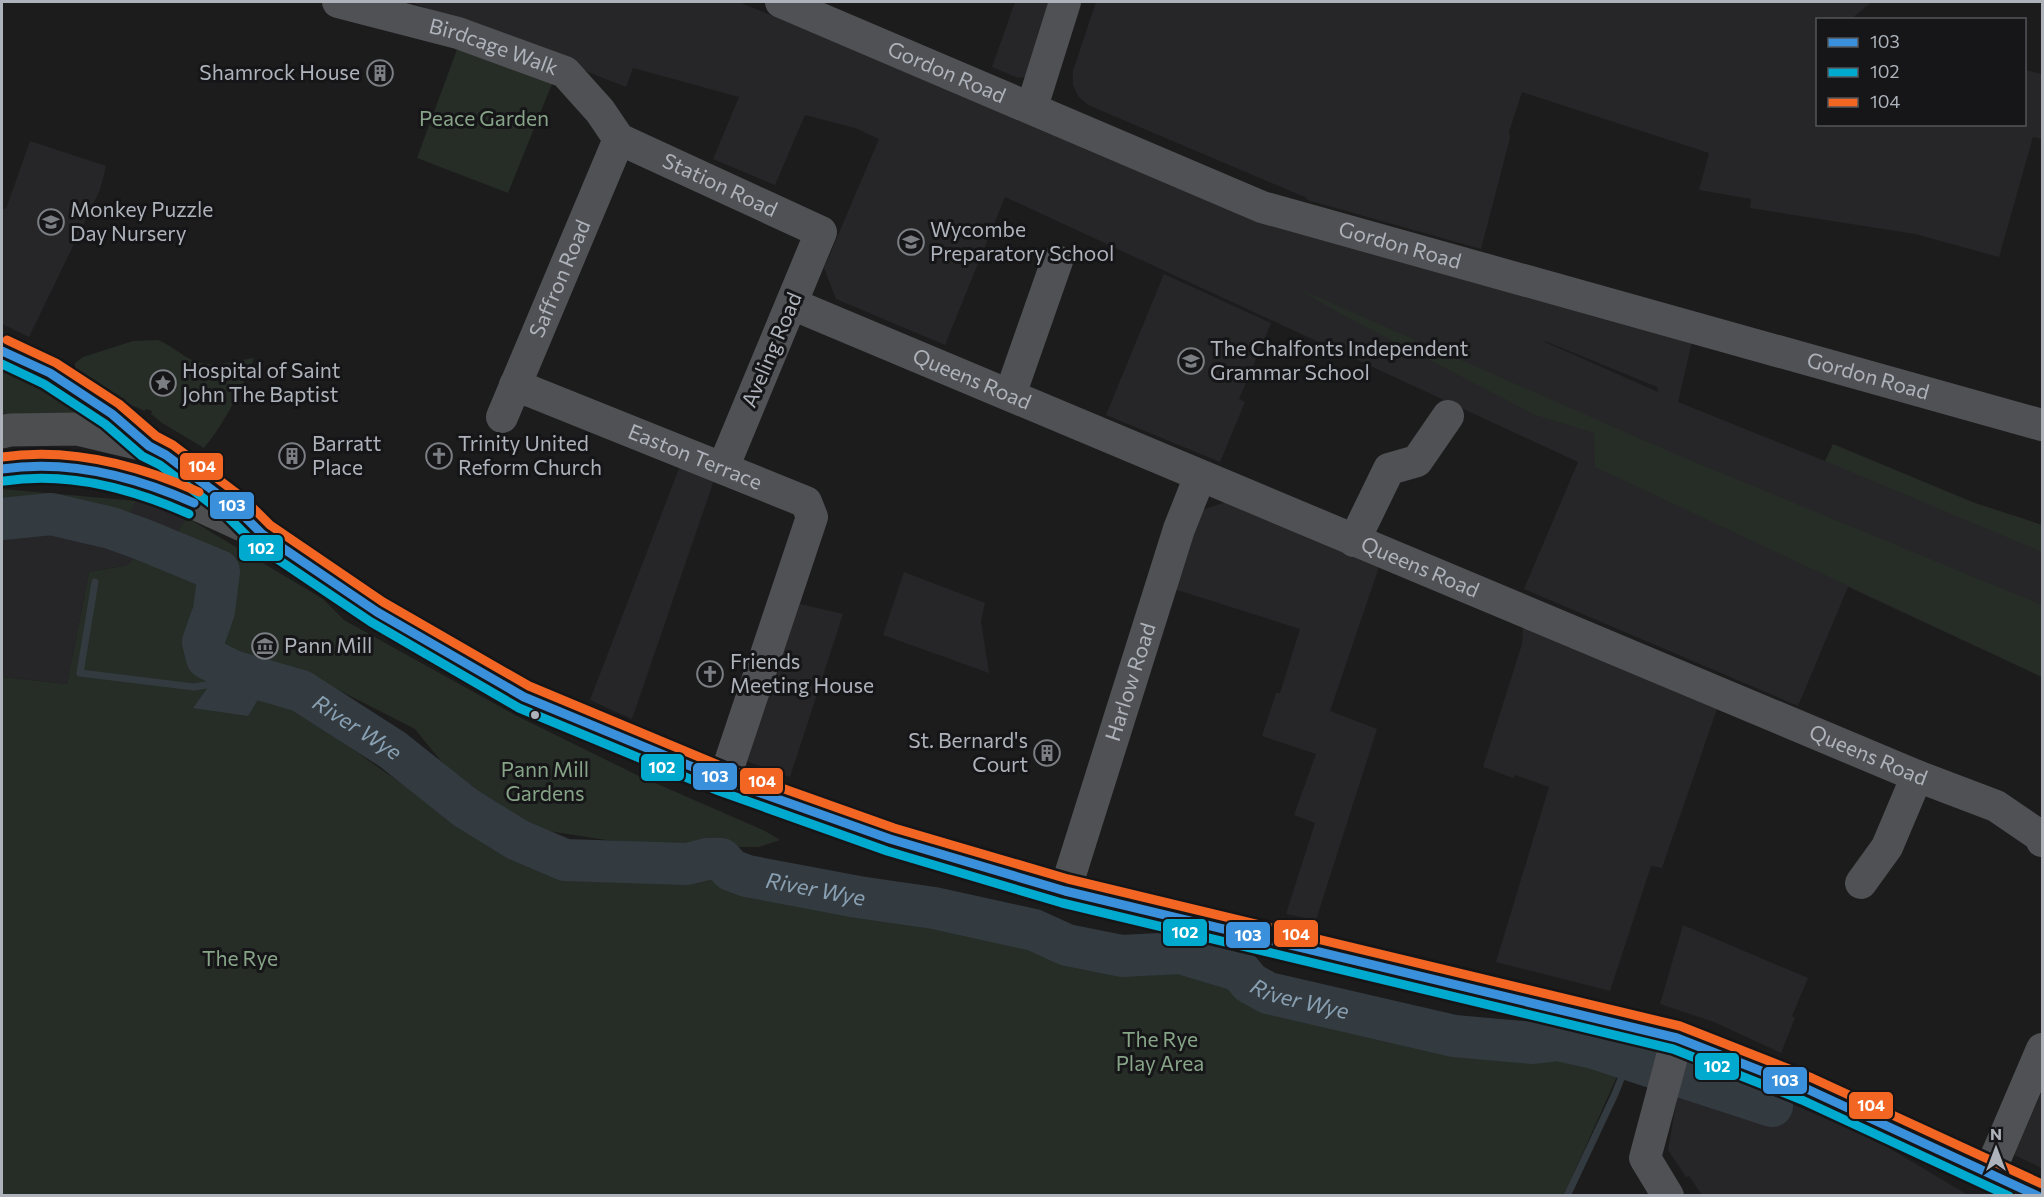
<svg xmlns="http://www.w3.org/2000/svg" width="2044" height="1197" font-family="Commissioner,sans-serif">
	<rect width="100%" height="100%" fill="#1c1c1c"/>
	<g fill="#262628" fill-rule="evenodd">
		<path d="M410,2h329l551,227 239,69 163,44 -14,60 147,59 150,42 67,22v152l-194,-90 -50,119 -274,-117 54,-127 -573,-265 -60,148 -109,-46 -12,-31 55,-129 -24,-11 -50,-13 -30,70 -62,-26 26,-62 -106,-29 -7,19zM1545,341l112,46 1,5 -113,-50z"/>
		<polygon points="1015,2 1053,2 1026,77 1018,78 992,67"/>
		<polygon points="1096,2 1872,2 1851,19 1818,20 1818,124 2024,124 2025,70 2042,74 2042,139 2033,137 1999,257 1915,234 1750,208 1751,199 1699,190 1709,153 1522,92 1509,132 1510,138 1481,249 1307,200 1307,198 1088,105 1078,96 1073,85 1073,71"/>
		<polygon points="30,141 106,166 100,190 29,337 2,324 2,208 6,209"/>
		<polygon points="1164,274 1271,323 1239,399 1245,402 1220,462 1106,415"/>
		<polygon points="680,466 714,480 632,719 590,700"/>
		<polygon points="136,501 174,509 186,517 167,555 142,549 127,565 89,572 67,684 2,677 2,533 62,523 78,526 112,540"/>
		<polygon points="1226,502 1379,567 1330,711 1377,729 1316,920 1286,914 1315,823 1294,815 1316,754 1262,736 1276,693 1280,693 1300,629 1174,589 1199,511"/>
		<polygon points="904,572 985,603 981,621 989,673 883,635"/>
		<polygon points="800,604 843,614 790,777 746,761"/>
		<polygon points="1523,627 1717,709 1662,868 1651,866 1610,991 1496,962 1549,787 1515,775 1513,778 1483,767 1522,644"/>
		<polygon points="1683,925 1808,978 1792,1016 1795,1018 1781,1053 1714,1022 1660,1004"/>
		<polygon points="1688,1063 1862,1132 1968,1195 1702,1195 1689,1176 1686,1177 1668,1150 1678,1093"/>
		<polygon points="2042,1091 2042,1168 2014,1155"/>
	</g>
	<g fill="#262c26">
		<polygon points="459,44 554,79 508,193 417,158"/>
		<polygon points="1295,287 1673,453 2042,605 2042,677 1595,467 1594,433 1535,415 1341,314"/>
		<path d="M158,340c14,6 22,14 34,20 20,9 42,1 62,-2 -13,32 -28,63 -50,90l-42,-25 -11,-9 1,-3 -6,-2 -1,2 -49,-21 -21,-16v-11l8,-6 50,-16z"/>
		<polygon points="2,361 88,415 2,417"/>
		<polygon points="1833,444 1975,503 2042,525 2042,552 1825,461"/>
		<polygon points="2,490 3,489 136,501 129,514 68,502 2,502"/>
		<polygon points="186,517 323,599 344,620 515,715 637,775 765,831 780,840 759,847 719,847 606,840 529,828 487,804 444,765 415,729 305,673 294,702 296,709 385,772 469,828 511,849 553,860 621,868 671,865 911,908 1078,945 1160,959 1304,1005 1364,1021 1475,1042 1521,1043 1559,1051 1619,1072 1564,1195 2,1195 2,677 67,684 89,572 127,565 142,549 167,555"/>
	</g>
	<polygon fill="#333b41" points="224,652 238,654 269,681 248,716 193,708 217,675 215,658"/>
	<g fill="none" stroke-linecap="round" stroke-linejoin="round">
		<g stroke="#333b41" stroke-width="7">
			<polyline points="95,582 80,673 194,687 218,683"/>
			<polyline points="1567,1196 1615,1094 1628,1061"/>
		</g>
		<path stroke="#333b41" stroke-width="42" id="s1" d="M2,519l49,-5 60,14 33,12 75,31 -5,40 -11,31 4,16 25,13 69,20 92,59 73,58 52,32 47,20 122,4 20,-5h14l10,11 16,6 111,21 76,11 100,22 33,15 55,11 58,-3 60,18 10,12 18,10 186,43 80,7 24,-3 36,8 178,58"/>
		<g stroke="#505154" stroke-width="32">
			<path id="s2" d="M338,2l120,31 107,39 35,39 19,28"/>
			<path id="s3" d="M781,2l481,205 780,218"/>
			<polyline points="1032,107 1065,2"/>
			<path id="s4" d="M619,139l202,93 -98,236"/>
			<path id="s5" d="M792,304l1125,472 79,30 44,30 2,5"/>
			<polyline points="2,351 50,373 112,414 149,446"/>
			<path id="s6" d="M515,385l291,117 6,15 -88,263"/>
			<polyline points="1010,395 1057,261"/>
			<path id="s7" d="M502,417l117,-278"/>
			<polyline points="1354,541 1389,469 1417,461 1448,416"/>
			<polyline points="1861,883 1887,847 1917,776"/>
			<path id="s8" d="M1065,891l114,-362 21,-53"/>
			<polyline points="1989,1173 2042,1049"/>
			<polyline points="1668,1196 1645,1158 1677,1038"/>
		</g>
		<g stroke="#4d4e50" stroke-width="33">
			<polyline points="2,432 10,430 77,429 149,446 166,455 236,508"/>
			<polyline points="2,469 64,466 115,473 155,485 262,534 377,612 524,697 724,780 890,839 1065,891 1619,1023 1677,1038 1807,1089 2039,1196"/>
		</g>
		<g stroke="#161618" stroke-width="14">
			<g id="bus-1">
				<polyline points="2,351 50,373 112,414 149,446 166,455 236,508 262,534 377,612 524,697 724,780 890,839 1065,891 1677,1038 1807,1089 2038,1196"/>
				<path d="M2,469c67,-10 132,7 192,34"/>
			</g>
		</g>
		<g stroke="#161618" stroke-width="14">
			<g id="bus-2">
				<polyline points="2,364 44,384 105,424 142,456 160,465 228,517 255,544 371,622 519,708 719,791 887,851 1062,903 1673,1049 1802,1100 2009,1196"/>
				<path d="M4,481c64,-10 127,7 185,33"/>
			</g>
		</g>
		<g stroke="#161618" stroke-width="14">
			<g id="bus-3">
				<polyline points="7,340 56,363 119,404 156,436 173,445 243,498 270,525 383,602 529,686 728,769 894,828 1068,879 1680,1026 1812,1078 2042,1184"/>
				<path d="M2,457c68,-10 134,7 197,35"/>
			</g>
		</g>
		<use href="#bus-1" stroke="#3a90db" stroke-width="9"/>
		<use href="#bus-2" stroke="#00a9ce" stroke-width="9"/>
		<use href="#bus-3" stroke="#f26522" stroke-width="9"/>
	</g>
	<defs>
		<g id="building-ring" transform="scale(1.35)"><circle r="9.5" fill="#161618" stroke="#7b7e83" stroke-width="1.5"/><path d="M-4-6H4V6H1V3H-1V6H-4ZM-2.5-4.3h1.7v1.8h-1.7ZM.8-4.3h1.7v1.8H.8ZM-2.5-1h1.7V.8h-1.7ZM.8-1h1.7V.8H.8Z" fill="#7b7e83"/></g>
		<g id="school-ring" transform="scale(1.35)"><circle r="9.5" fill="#161618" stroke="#7b7e83" stroke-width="1.5"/><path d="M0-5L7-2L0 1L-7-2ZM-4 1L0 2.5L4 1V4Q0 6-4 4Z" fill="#7b7e83"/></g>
		<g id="sight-ring" transform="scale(1.35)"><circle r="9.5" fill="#161618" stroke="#7b7e83" stroke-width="1.5"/><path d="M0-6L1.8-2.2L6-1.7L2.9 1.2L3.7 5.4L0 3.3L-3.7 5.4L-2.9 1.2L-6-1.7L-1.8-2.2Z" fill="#7b7e83"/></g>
		<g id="church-ring" transform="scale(1.35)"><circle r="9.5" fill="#161618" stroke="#7b7e83" stroke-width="1.5"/><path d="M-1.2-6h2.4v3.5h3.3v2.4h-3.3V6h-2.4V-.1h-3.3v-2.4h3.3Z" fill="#7b7e83"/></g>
		<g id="museum-ring" transform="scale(1.35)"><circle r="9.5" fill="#161618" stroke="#7b7e83" stroke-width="1.5"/><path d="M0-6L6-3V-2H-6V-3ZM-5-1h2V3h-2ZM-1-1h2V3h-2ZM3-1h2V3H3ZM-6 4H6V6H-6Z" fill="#7b7e83"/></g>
	</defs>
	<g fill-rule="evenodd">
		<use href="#building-ring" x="380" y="73"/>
		<use href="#school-ring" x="51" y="222"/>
		<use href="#school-ring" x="911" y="242"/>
		<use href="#school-ring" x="1191" y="361"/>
		<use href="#sight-ring" x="163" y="383"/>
		<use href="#building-ring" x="292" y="456"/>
		<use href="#church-ring" x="439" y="456"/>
		<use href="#museum-ring" x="265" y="646"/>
		<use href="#church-ring" x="710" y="674"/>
		<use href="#building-ring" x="1047" y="753"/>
	</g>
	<circle fill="#aeb3bb" stroke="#161618" stroke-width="2" cx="535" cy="715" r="5"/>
	<g text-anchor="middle" stroke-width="6" stroke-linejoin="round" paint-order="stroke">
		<g font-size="21" fill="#aeb3bb" stroke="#161618">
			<text dy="7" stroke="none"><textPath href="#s2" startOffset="162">Birdcage Walk</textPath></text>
			<text dy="7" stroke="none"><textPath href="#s3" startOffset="180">Gordon Road</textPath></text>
			<text dy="7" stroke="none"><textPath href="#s4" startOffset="111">Station Road</textPath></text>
			<text dy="7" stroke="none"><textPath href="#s3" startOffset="666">Gordon Road</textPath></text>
			<text dy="7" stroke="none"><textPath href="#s7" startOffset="150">Saffron Road</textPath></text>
			<text transform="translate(772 350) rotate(-67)" y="7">Aveling Road</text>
			<text dy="7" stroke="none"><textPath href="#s3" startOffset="1152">Gordon Road</textPath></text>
			<text dy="7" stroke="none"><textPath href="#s5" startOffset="195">Queens Road</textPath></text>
			<text dy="7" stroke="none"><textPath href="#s6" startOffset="194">Easton Terrace</textPath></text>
			<text dy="7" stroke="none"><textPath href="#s5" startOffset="681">Queens Road</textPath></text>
			<text dy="7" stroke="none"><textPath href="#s8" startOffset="219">Harlow Road</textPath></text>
			<text dy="7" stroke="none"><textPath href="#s5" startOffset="1167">Queens Road</textPath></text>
		</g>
		<g font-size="21" fill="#aeb3bb" stroke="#161618" text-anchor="start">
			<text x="360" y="80" text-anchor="end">Shamrock House</text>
			<text x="70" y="217">Monkey Puzzle<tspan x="70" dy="24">Day Nursery</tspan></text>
			<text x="930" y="237">Wycombe<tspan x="930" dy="24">Preparatory School</tspan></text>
			<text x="1210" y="356">The Chalfonts Independent<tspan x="1210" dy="24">Grammar School</tspan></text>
			<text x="182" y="378">Hospital of Saint<tspan x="182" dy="24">John The Baptist</tspan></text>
			<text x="312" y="451">Barratt<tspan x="312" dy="24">Place</tspan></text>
			<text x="458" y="451">Trinity United<tspan x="458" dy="24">Reform Church</tspan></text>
			<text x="284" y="653">Pann Mill</text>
			<text x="730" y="669">Friends<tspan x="730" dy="24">Meeting House</tspan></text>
			<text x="1028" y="748" text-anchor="end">St. Bernard's<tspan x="1028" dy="24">Court</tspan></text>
		</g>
		<g font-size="21" fill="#87a488" stroke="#161618">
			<text x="484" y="126">Peace Garden</text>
			<text x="545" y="777">Pann Mill<tspan x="545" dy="24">Gardens</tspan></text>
			<text x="240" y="966">The Rye</text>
			<text x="1160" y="1047">The Rye<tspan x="1160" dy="24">Play Area</tspan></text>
		</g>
		<g font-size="22" font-style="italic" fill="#89a0b2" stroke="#161618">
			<text dy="8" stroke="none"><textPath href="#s1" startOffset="484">River Wye</textPath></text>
			<text dy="8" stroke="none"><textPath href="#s1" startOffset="990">River Wye</textPath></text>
			<text dy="8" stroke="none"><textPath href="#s1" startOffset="1494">River Wye</textPath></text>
		</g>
	</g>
	<g stroke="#161618" stroke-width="2">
		<rect x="179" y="452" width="45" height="29" rx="6" fill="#f26522"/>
		<rect x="209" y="491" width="46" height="29" rx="6" fill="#3a90db"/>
		<rect x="238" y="534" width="46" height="28" rx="6" fill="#00a9ce"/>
		<rect x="640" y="753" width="45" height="29" rx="6" fill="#00a9ce"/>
		<rect x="692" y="762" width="46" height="29" rx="6" fill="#3a90db"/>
		<rect x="739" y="767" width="45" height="28" rx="6" fill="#f26522"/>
		<rect x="1162" y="918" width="46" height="29" rx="6" fill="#00a9ce"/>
		<rect x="1273" y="919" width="46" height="29" rx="6" fill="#f26522"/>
		<rect x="1225" y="921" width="46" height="28" rx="6" fill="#3a90db"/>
		<rect x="1694" y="1052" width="46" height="29" rx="6" fill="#00a9ce"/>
		<rect x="1762" y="1066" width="46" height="29" rx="6" fill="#3a90db"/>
		<rect x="1848" y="1091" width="46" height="29" rx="6" fill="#f26522"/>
	</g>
	<g font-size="16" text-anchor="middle" font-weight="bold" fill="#fff">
		<text x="202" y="472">104</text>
		<text x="232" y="511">103</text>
		<text x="261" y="554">102</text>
		<text x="662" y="773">102</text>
		<text x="715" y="782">103</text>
		<text x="762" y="787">104</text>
		<text x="1185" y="938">102</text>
		<text x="1296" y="940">104</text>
		<text x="1248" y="941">103</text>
		<text x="1717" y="1072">102</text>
		<text x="1785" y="1086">103</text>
		<text x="1871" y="1111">104</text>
	</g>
	<rect width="2044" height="1197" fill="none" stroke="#aeb3bb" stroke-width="6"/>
	<rect x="1816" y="18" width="210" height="108" fill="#161618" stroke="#535559" stroke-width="1.5"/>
	<rect x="1828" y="38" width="30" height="9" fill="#3a90db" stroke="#535559" stroke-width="1.5"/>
	<text x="1870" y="48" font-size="18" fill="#aeb3bb">103</text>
	<rect x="1828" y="68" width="30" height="9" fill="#00a9ce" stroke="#535559" stroke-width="1.5"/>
	<text x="1870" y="78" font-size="18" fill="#aeb3bb">102</text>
	<rect x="1828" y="98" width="30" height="9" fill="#f26522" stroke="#535559" stroke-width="1.5"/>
	<text x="1870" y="108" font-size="18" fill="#aeb3bb">104</text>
	<g transform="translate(1996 1149)" stroke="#161618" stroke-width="4.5" paint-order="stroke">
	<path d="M0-4.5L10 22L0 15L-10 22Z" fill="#aeb3bb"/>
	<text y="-9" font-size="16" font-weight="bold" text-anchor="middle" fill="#aeb3bb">N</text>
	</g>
</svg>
